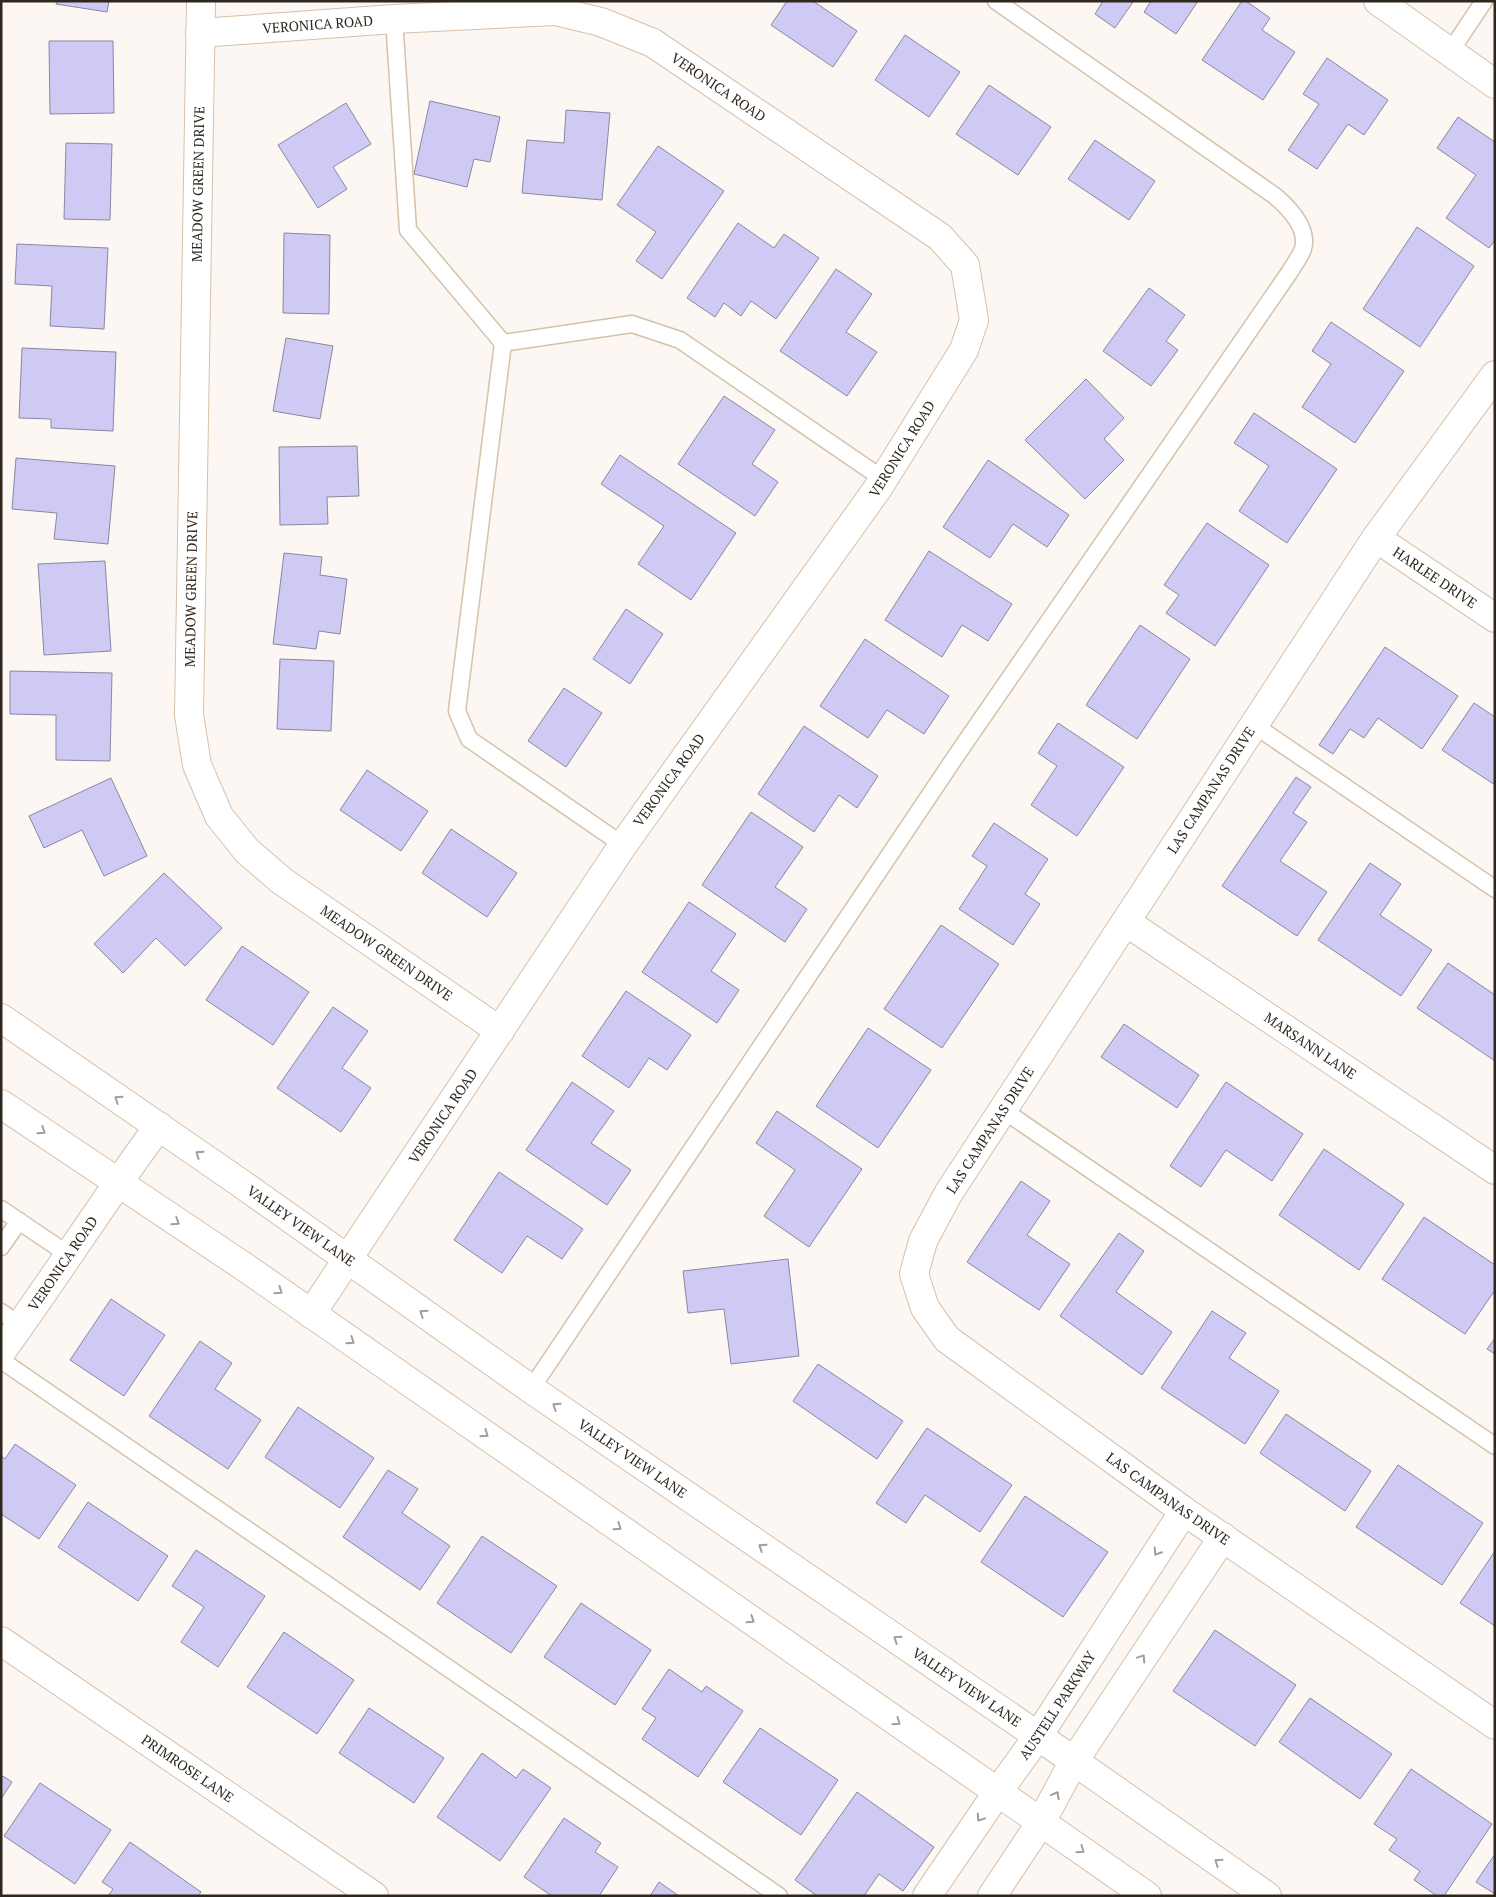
<svg xmlns="http://www.w3.org/2000/svg" width="1496" height="1897" font-family="'PT Serif',serif">
	<rect width="100%" height="100%" fill="#fcf7f3"/>
	<g fill="#cecaf4" stroke="#8987a2">
		<polygon points="57,1 109,1 107,12 56,4"/>
		<polygon points="787,1 813,1 857,31 833,67 771,25"/>
		<polygon points="1103,1 1132,1 1133,2 1115,28 1095,14"/>
		<polygon points="1151,1 1198,1 1176,34 1144,12"/>
		<polygon points="1242,1 1246,1 1270,18 1262,30 1295,52 1263,100 1202,60"/>
		<polygon points="905,35 960,72 929,117 875,80"/>
		<polygon points="49,41 113,41 114,113 50,114"/>
		<polygon points="1327,58 1388,100 1364,135 1348,124 1317,169 1288,150 1319,104 1303,94"/>
		<polygon points="989,85 1051,127 1018,175 956,134"/>
		<polygon points="430,101 500,117 490,162 474,159 467,187 414,174"/>
		<polygon points="346,103 371,144 333,167 347,189 318,208 278,145"/>
		<polygon points="566,110 610,113 602,200 522,193 527,140 564,143"/>
		<polygon points="1458,117 1495,142 1495,240 1489,248 1446,218 1476,175 1437,148"/>
		<polygon points="1095,140 1155,181 1129,220 1068,179"/>
		<polygon points="66,143 112,144 110,220 64,219"/>
		<polygon points="658,146 724,191 662,279 636,261 656,232 617,205"/>
		<polygon points="738,223 774,248 784,234 819,258 776,319 751,301 741,316 724,303 715,317 687,298"/>
		<polygon points="1417,227 1474,266 1420,347 1363,309"/>
		<polygon points="284,233 330,235 329,314 283,313"/>
		<polygon points="17,244 108,248 104,329 50,326 52,286 15,284"/>
		<polygon points="836,269 872,294 846,332 877,352 847,396 780,351"/>
		<polygon points="1149,288 1185,315 1166,341 1178,350 1151,386 1103,351"/>
		<polygon points="1331,322 1404,371 1355,443 1302,407 1331,364 1312,351"/>
		<polygon points="286,338 333,346 320,419 273,411"/>
		<polygon points="22,348 116,352 113,431 51,428 51,419 19,418"/>
		<polygon points="1086,379 1124,418 1104,439 1124,460 1085,499 1025,440"/>
		<polygon points="724,396 775,430 752,464 778,482 755,516 678,464"/>
		<polygon points="1254,413 1337,469 1287,543 1239,511 1269,466 1234,443"/>
		<polygon points="357,446 359,496 327,497 328,524 280,525 279,447"/>
		<polygon points="620,455 736,533 691,600 638,564 664,526 601,484"/>
		<polygon points="16,458 115,466 108,544 54,539 57,513 12,509"/>
		<polygon points="988,460 1069,515 1047,547 1013,524 990,558 943,527"/>
		<polygon points="1207,523 1269,565 1215,646 1166,613 1179,595 1164,585"/>
		<polygon points="929,551 1012,604 988,641 962,625 942,657 885,620"/>
		<polygon points="284,553 322,557 320,575 347,579 340,634 319,631 316,649 273,644"/>
		<polygon points="105,561 111,651 44,655 38,564"/>
		<polygon points="626,609 663,634 630,684 593,659"/>
		<polygon points="1140,625 1190,659 1137,739 1086,705"/>
		<polygon points="865,639 949,696 924,734 887,710 868,738 820,706"/>
		<polygon points="1385,647 1458,696 1422,749 1378,718 1364,738 1350,729 1333,754 1319,745"/>
		<polygon points="280,659 334,661 331,731 277,729"/>
		<polygon points="10,671 112,673 110,761 56,760 56,715 10,714"/>
		<polygon points="564,688 602,713 566,767 528,741"/>
		<polygon points="1474,703 1495,717 1495,785 1442,750"/>
		<polygon points="1058,723 1124,767 1077,836 1031,805 1057,766 1038,753"/>
		<polygon points="804,726 878,776 857,808 839,795 814,832 758,794"/>
		<polygon points="367,770 428,811 401,851 340,810"/>
		<polygon points="1296,777 1311,787 1293,813 1307,822 1280,861 1327,892 1297,936 1222,886"/>
		<polygon points="111,778 147,856 104,876 82,830 44,848 29,816"/>
		<polygon points="751,812 803,847 775,887 807,909 785,942 702,885"/>
		<polygon points="994,823 1048,859 1025,894 1040,904 1013,945 959,909 987,866 972,856"/>
		<polygon points="451,829 517,873 487,917 422,873"/>
		<polygon points="1370,863 1401,884 1380,915 1432,950 1401,996 1318,940"/>
		<polygon points="164,873 222,928 185,966 156,938 123,973 94,944"/>
		<polygon points="689,902 736,934 711,971 739,990 717,1023 642,972"/>
		<polygon points="941,925 999,964 942,1048 884,1009"/>
		<polygon points="242,946 309,992 273,1045 206,1000"/>
		<polygon points="1448,963 1495,995 1495,1061 1417,1008"/>
		<polygon points="626,991 691,1035 667,1070 649,1058 629,1088 582,1056"/>
		<polygon points="333,1007 368,1031 342,1068 371,1088 341,1132 277,1088"/>
		<polygon points="1124,1024 1199,1075 1177,1108 1101,1057"/>
		<polygon points="868,1028 931,1070 878,1148 816,1106"/>
		<polygon points="572,1082 614,1111 591,1143 631,1170 607,1205 526,1150"/>
		<polygon points="1226,1082 1303,1134 1272,1181 1226,1150 1201,1187 1170,1166"/>
		<polygon points="777,1111 862,1169 809,1247 764,1216 795,1170 756,1143"/>
		<polygon points="1324,1149 1404,1204 1359,1270 1279,1215"/>
		<polygon points="499,1172 583,1229 562,1259 527,1236 502,1273 454,1240"/>
		<polygon points="1021,1181 1050,1201 1027,1235 1070,1264 1039,1310 967,1262"/>
		<polygon points="1424,1217 1495,1265 1495,1290 1465,1334 1382,1279"/>
		<polygon points="1119,1233 1144,1251 1116,1292 1172,1332 1142,1375 1060,1316"/>
		<polygon points="788,1259 799,1356 731,1364 724,1309 688,1313 683,1271"/>
		<polygon points="111,1299 165,1335 124,1396 70,1360"/>
		<polygon points="1212,1311 1246,1333 1229,1358 1279,1391 1245,1444 1161,1388"/>
		<polygon points="1495,1338 1495,1354 1487,1349"/>
		<polygon points="200,1341 232,1363 215,1389 261,1420 228,1469 149,1416"/>
		<polygon points="818,1364 903,1421 877,1459 793,1401"/>
		<polygon points="298,1407 374,1458 340,1508 265,1457"/>
		<polygon points="1286,1414 1371,1471 1345,1511 1260,1453"/>
		<polygon points="927,1428 1012,1485 980,1532 925,1495 906,1523 876,1503"/>
		<polygon points="15,1444 76,1485 39,1539 1,1514 1,1456 5,1459"/>
		<polygon points="1398,1465 1483,1523 1442,1585 1356,1527"/>
		<polygon points="388,1470 418,1489 402,1513 450,1546 420,1590 343,1537"/>
		<polygon points="1025,1496 1108,1552 1063,1617 981,1562"/>
		<polygon points="88,1502 168,1556 138,1601 58,1547"/>
		<polygon points="482,1536 557,1586 511,1653 437,1603"/>
		<polygon points="196,1550 265,1596 218,1667 181,1642 204,1607 172,1586"/>
		<polygon points="1495,1551 1495,1626 1460,1603"/>
		<polygon points="581,1603 651,1650 615,1705 544,1657"/>
		<polygon points="1215,1630 1296,1685 1255,1746 1173,1691"/>
		<polygon points="284,1632 354,1680 317,1734 247,1687"/>
		<polygon points="669,1669 702,1692 706,1686 743,1711 698,1777 642,1739 656,1718 642,1709"/>
		<polygon points="1310,1698 1392,1754 1360,1799 1279,1742"/>
		<polygon points="369,1708 444,1758 414,1803 339,1753"/>
		<polygon points="760,1728 838,1780 801,1835 723,1782"/>
		<polygon points="482,1753 516,1778 523,1769 551,1788 500,1861 437,1817"/>
		<polygon points="1411,1769 1492,1824 1444,1896 1437,1896 1414,1880 1420,1871 1389,1850 1397,1839 1374,1824"/>
		<polygon points="1,1775 12,1782 1,1799"/>
		<polygon points="40,1783 111,1830 75,1884 4,1836"/>
		<polygon points="857,1792 934,1847 903,1891 879,1874 864,1896 817,1896 795,1880"/>
		<polygon points="564,1818 601,1843 595,1852 618,1867 599,1896 552,1896 524,1877"/>
		<polygon points="130,1842 201,1892 198,1896 108,1896 113,1889 102,1882"/>
		<polygon points="1495,1854 1495,1894 1476,1882"/>
		<polygon points="659,1882 679,1896 650,1896"/>
	</g>
	<g fill="none" stroke-linecap="round" stroke-linejoin="round">
		<g stroke="#d6c1a9" stroke-width="19">
			<g id="lane">
				<polyline points="394,19 408,230 503,343"/>
				<polyline points="1450,52 1484,1"/>
				<polyline points="1254,725 1495,889"/>
				<polyline points="623,845 469,739 457,711 503,343 632,324 680,340 883,479"/>
				<polyline points="1003,1110 1495,1446"/>
				<polyline points="1,1209 69,1255"/>
				<polyline points="1,1247 19,1221"/>
				<polyline points="1,1312 21,1326"/>
				<polyline points="1,1360 779,1896"/>
				<path d="M531,1389l427,-636 331,-480c4,-7 11,-16 14,-24 6,-21 -14,-41 -28,-53l-279,-195"/>
			</g>
		</g>
		<g stroke="#d6c1a9" stroke-width="30">
			<g id="street">
				<path id="s1" d="M201,1l-12,714 8,50 22,51 28,35 35,30 218,150"/>
				<polyline points="1378,1 1495,84"/>
				<path id="s2" d="M200,33l194,-14 161,-8 46,11 52,21 287,194 25,28 9,55 -10,30 -86,138 -255,357 -312,469"/>
				<path id="s3" d="M1495,375l-119,163 -428,656 -25,47 -9,33 11,34 22,31 237,172 311,214"/>
				<path id="s4" d="M1376,538l119,80"/>
				<path id="s5" d="M1126,922l369,248"/>
				<path id="s6" d="M1,1352c54,-74 103,-152 158,-226"/>
				<path id="s7" d="M1,1641l373,255"/>
				<path id="s8" d="M927,1896l70,-103 41,-57 146,-225"/>
				<polyline points="992,1896 1041,1822 1074,1761 1223,1537"/>
			</g>
		</g>
		<g stroke="#d6c1a9" stroke-width="30">
			<g id="secondary">
				<path id="s9" d="M1,1018l238,164 292,207 507,347 229,160"/>
				<polyline points="1,1104 246,1268 1147,1896"/>
			</g>
		</g>
		<use href="#lane" stroke="#fff" stroke-width="16"/>
		<use href="#street" stroke="#fff" stroke-width="28"/>
		<use href="#secondary" stroke="#fff" stroke-width="28"/>
	</g>
	<defs><path id="oneway-chevron" d="M-2-3.5L2.5 0L-2 3.5" fill="none" stroke-width="1.6" stroke-linecap="round" stroke-linejoin="round" transform="scale(1.25)"/></defs>
	<g stroke="#a19e9a">
		<use href="#oneway-chevron" transform="translate(118 1099) rotate(-146)"/>
		<use href="#oneway-chevron" transform="translate(42 1131) rotate(34)"/>
		<use href="#oneway-chevron" transform="translate(199 1154) rotate(-145)"/>
		<use href="#oneway-chevron" transform="translate(176 1222) rotate(33)"/>
		<use href="#oneway-chevron" transform="translate(279 1291) rotate(35)"/>
		<use href="#oneway-chevron" transform="translate(423 1313) rotate(-145)"/>
		<use href="#oneway-chevron" transform="translate(351 1341) rotate(35)"/>
		<use href="#oneway-chevron" transform="translate(556 1406) rotate(-146)"/>
		<use href="#oneway-chevron" transform="translate(485 1434) rotate(35)"/>
		<use href="#oneway-chevron" transform="translate(618 1527) rotate(35)"/>
		<use href="#oneway-chevron" transform="translate(762 1547) rotate(-146)"/>
		<use href="#oneway-chevron" transform="translate(1157 1552) rotate(123)"/>
		<use href="#oneway-chevron" transform="translate(751 1620) rotate(35)"/>
		<use href="#oneway-chevron" transform="translate(897 1639) rotate(-146)"/>
		<use href="#oneway-chevron" transform="translate(1142 1658) rotate(-56)"/>
		<use href="#oneway-chevron" transform="translate(897 1722) rotate(35)"/>
		<use href="#oneway-chevron" transform="translate(1056 1795) rotate(-62)"/>
		<use href="#oneway-chevron" transform="translate(980 1818) rotate(124)"/>
		<use href="#oneway-chevron" transform="translate(1081 1850) rotate(35)"/>
		<use href="#oneway-chevron" transform="translate(1218 1862) rotate(-145)"/>
	</g>
	<g text-anchor="middle" stroke-width="4.5" stroke-linejoin="round" paint-order="stroke">
		<g font-size="14" fill="#2f271e" stroke="#fff">
			<text dy="5" stroke="none"><textPath href="#s2" startOffset="118">VERONICA ROAD</textPath></text>
			<text dy="5" stroke="none"><textPath href="#s2" startOffset="538">VERONICA ROAD</textPath></text>
			<text transform="translate(198 184) rotate(-89)" y="5">MEADOW GREEN DRIVE</text>
			<text transform="translate(902 449) rotate(-58)" y="5">VERONICA ROAD</text>
			<text dy="5" stroke="none"><textPath href="#s4" startOffset="71">HARLEE DRIVE</textPath></text>
			<text transform="translate(191 589) rotate(-89)" y="5">MEADOW GREEN DRIVE</text>
			<text transform="translate(669 780) rotate(-54)" y="5">VERONICA ROAD</text>
			<text transform="translate(1211 790) rotate(-57)" y="5">LAS CAMPANAS DRIVE</text>
			<text dy="5" stroke="none"><textPath href="#s1" startOffset="1038">MEADOW GREEN DRIVE</textPath></text>
			<text dy="5" stroke="none"><textPath href="#s5" startOffset="222">MARSANN LANE</textPath></text>
			<text transform="translate(443 1116) rotate(-56)" y="5">VERONICA ROAD</text>
			<text transform="translate(990 1130) rotate(-57)" y="5">LAS CAMPANAS DRIVE</text>
			<text dy="5" stroke="none"><textPath href="#s9" startOffset="365">VALLEY VIEW LANE</textPath></text>
			<text dy="5" stroke="none"><textPath href="#s6" startOffset="108">VERONICA ROAD</textPath></text>
			<text dy="5" stroke="none"><textPath href="#s9" startOffset="770">VALLEY VIEW LANE</textPath></text>
			<text dy="5" stroke="none"><textPath href="#s3" startOffset="1419">LAS CAMPANAS DRIVE</textPath></text>
			<text dy="5" stroke="none"><textPath href="#s9" startOffset="1175">VALLEY VIEW LANE</textPath></text>
			<text dy="5" stroke="none"><textPath href="#s8" startOffset="231">AUSTELL PARKWAY</textPath></text>
			<text dy="5" stroke="none"><textPath href="#s7" startOffset="226">PRIMROSE LANE</textPath></text>
		</g>
	</g>
	<rect width="1496" height="1897" fill="none" stroke="#2f271e" stroke-width="5"/>
</svg>
